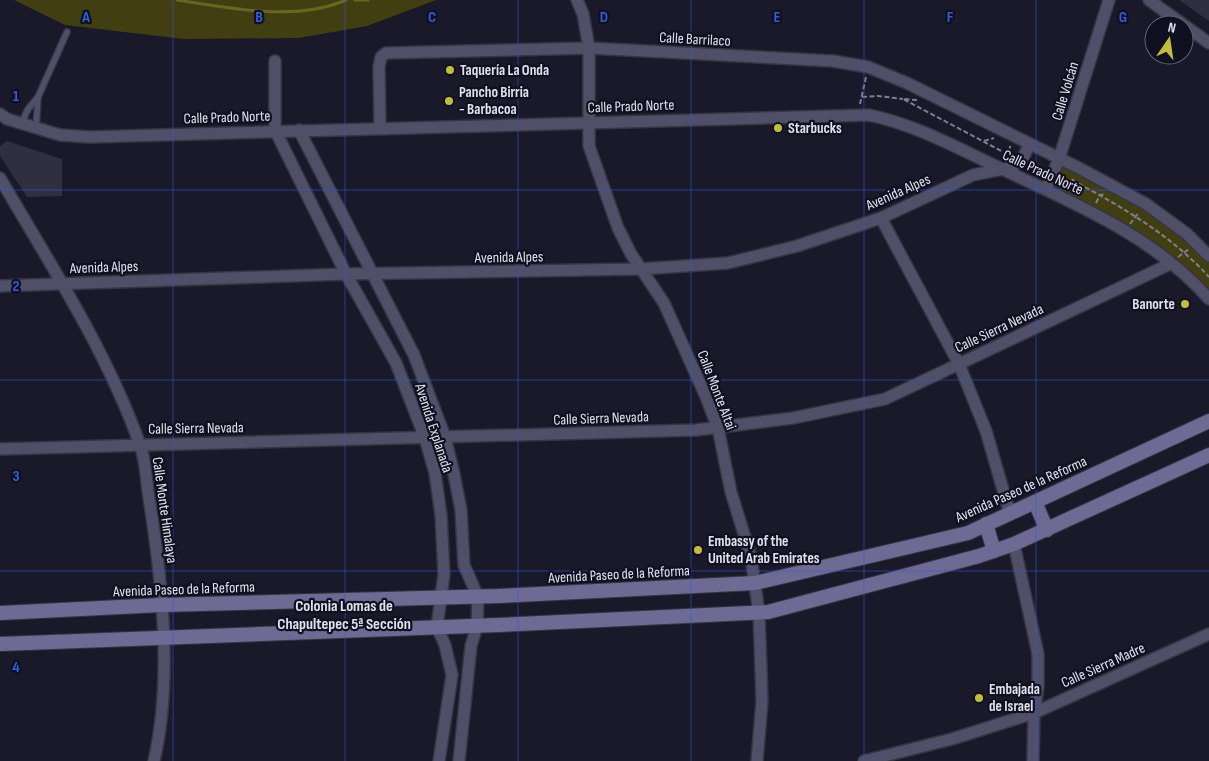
<svg xmlns="http://www.w3.org/2000/svg" width="1209" height="761" font-family="'Sofia Sans Condensed',sans-serif">
	<rect width="100%" height="100%" fill="#1a192a"/>
	<g fill="#413f11">
		<polygon points="14,0 436,0 367,26 299,38 184,39 65,25"/>
		<polygon points="1059,159 1146,204 1209,256 1209,299 1170,264 1046,189"/>
	</g>
	<g fill="none" stroke-linecap="round" stroke-linejoin="round">
		<g stroke="#6a6620" stroke-width="3">
			<path d="M177,0c52,8 118,22 169,0"/>
			<polyline points="355,0 368,0"/>
		</g>
	</g>
	<g fill="#2f2f41">
		<polygon points="1179,0 1209,0 1209,21"/>
		<polygon points="7,141 62,159 62,196 27,197 0,156 0,146"/>
	</g>
	<g fill="none" stroke-linecap="round" stroke-linejoin="round">
		<g stroke="#363545" stroke-width="8">
			<g id="service">
				<polyline points="21,124 28,109 38,97 67,32"/>
				<polyline points="36,129 38,97"/>
			</g>
		</g>
		<g stroke="#363545" stroke-width="14">
			<g id="minor">
				<polyline points="577,0 583,14 589,48 589,146 618,228 631,254 664,303 706,397 718,428 731,492 751,557 759,613 762,701 757,761"/>
				<polyline points="1149,0 1209,43"/>
				<polyline points="275,61 275,130 346,274 396,363 425,438 435,473 441,515 444,574 437,627 445,645 452,675 439,761"/>
				<path d="M0,114l7,5 53,16 30,2 779,-22c48,10 88,33 133,54 73,35 152,67 207,130"/>
				<polyline points="380,127 379,67 381,57 386,53 589,48 833,61 868,67 907,83 1079,168 1146,204 1187,234 1209,256"/>
				<polyline points="299,130 414,355 445,437 454,474 461,510 464,565 478,597 477,626 471,646 459,761"/>
				<path d="M0,178c50,86 105,170 139,264 7,17 7,38 10,56 13,82 24,181 5,263"/>
				<polyline points="1046,189 1059,159 1109,0"/>
				<polyline points="881,218 959,364 986,431 1010,514"/>
				<polyline points="0,286 346,274 641,269 728,263 797,246 881,218 973,175 1013,167 1024,156 1029,145"/>
				<polyline points="0,449 696,430 793,418 885,399 1170,264"/>
				<polyline points="1014,544 1038,654 1038,687 1034,713 1033,761"/>
				<polyline points="864,761 952,739 1034,713 1209,634"/>
			</g>
		</g>
		<g stroke="#363545" stroke-width="16">
			<g id="secondary">
				<polyline points="1035,502 1047,530"/>
				<polyline points="986,524 994,551"/>
				<polyline points="0,613 161,605 498,596 755,583 968,533 1209,421"/>
				<polyline points="0,644 498,625 768,612 979,556 1014,544 1209,455"/>
			</g>
		</g>
		<g stroke="#7e7e8c" stroke-width="2" stroke-dasharray="5 2.5" stroke-linecap="butt">
			<polyline points="862,97 878,96 903,99"/>
			<polyline points="917,100 903,99 1009,155"/>
			<polyline points="860,104 866,77"/>
			<polyline points="984,141 994,138"/>
			<polyline points="1009,156 1010,146"/>
			<path d="M1072,180c50,27 99,55 137,97"/>
			<polyline points="1069,189 1073,179"/>
			<polyline points="1096,203 1100,195 1106,194"/>
			<polyline points="1130,224 1139,212"/>
			<polyline points="1178,257 1189,249"/>
		</g>
		<use href="#service" stroke="#4f4f68" stroke-width="5.5"/>
		<use href="#minor" stroke="#4f4f68" stroke-width="11"/>
		<use href="#secondary" stroke="#6d6b93" stroke-width="14"/>
	</g>
	<path fill="none" stroke="#315dda" stroke-width="1" stroke-opacity="0.55" d="M173,0v761M345,0v761M518,0v761M691,0v761M864,0v761M1036,0v761M0,190h1209M0,380h1209M0,571h1209"/>
	<g fill="#c3bd3f" stroke="#111021" stroke-width="2">
		<circle cx="450" cy="70" r="5"/>
		<circle cx="449" cy="101" r="5"/>
		<circle cx="778" cy="128" r="5"/>
		<circle cx="1185" cy="304" r="5"/>
		<circle cx="698" cy="550" r="5"/>
		<circle cx="979" cy="698" r="5"/>
	</g>
	<g text-anchor="middle" stroke-width="4.5" stroke-linejoin="round" paint-order="stroke">
		<g font-size="15" fill="#e1e1ed" stroke="#111021">
			<text transform="translate(695 39) rotate(3)" y="5">Calle Barrilaco</text>
			<text transform="translate(1065 91) rotate(-73)" y="5">Calle Volcán</text>
			<text transform="translate(631 106) rotate(-2)" y="5">Calle Prado Norte</text>
			<text transform="translate(227 117) rotate(-2)" y="5">Calle Prado Norte</text>
			<text transform="translate(1043 172) rotate(25)" y="5">Calle Prado Norte</text>
			<text transform="translate(898 192) rotate(-24)" y="5">Avenida Alpes</text>
			<text transform="translate(509 257) rotate(-1)" y="5">Avenida Alpes</text>
			<text transform="translate(104 267) rotate(-2)" y="5">Avenida Alpes</text>
			<text transform="translate(999 328) rotate(-25)" y="5">Calle Sierra Nevada</text>
			<text transform="translate(717 390) rotate(69)" y="5">Calle Monte Altai</text>
			<text transform="translate(601 418) rotate(-2)" y="5">Calle Sierra Nevada</text>
			<text transform="translate(196 428) rotate(-1)" y="5">Calle Sierra Nevada</text>
			<text transform="translate(434 428) rotate(72)" y="5">Avenida Explanada</text>
			<text transform="translate(1021 489) rotate(-24)" y="5">Avenida Paseo de la Reforma</text>
			<text transform="translate(165 510) rotate(82)" y="5">Calle Monte Himalaya</text>
			<text transform="translate(619 574) rotate(-3)" y="5">Avenida Paseo de la Reforma</text>
			<text transform="translate(184 589) rotate(-2)" y="5">Avenida Paseo de la Reforma</text>
			<text transform="translate(1103 665) rotate(-24)" y="5">Calle Sierra Madre</text>
		</g>
		<g font-size="15" font-weight="bold" fill="#e1e1ed" stroke="#111021" text-anchor="start">
			<text x="460" y="75">Taquería La Onda</text>
			<text x="459" y="97">Pancho Birria<tspan x="459" dy="17">- Barbacoa</tspan></text>
			<text x="788" y="133">Starbucks</text>
			<text x="1175" y="309" text-anchor="end">Banorte</text>
			<text x="708" y="546">Embassy of the<tspan x="708" dy="17">United Arab Emirates</tspan></text>
			<text x="989" y="694">Embajada<tspan x="989" dy="17">de Israel</tspan></text>
		</g>
		<g font-size="16" font-weight="bold" fill="#e1e1ed" stroke="#111021">
			<text x="344" y="611">Colonia Lomas de<tspan x="344" dy="18">Chapultepec 5ª Sección</tspan></text>
		</g>
	</g>
	<g font-size="16" text-anchor="middle" font-weight="bold" fill="#315dda" stroke="#111021" stroke-width="4.5" stroke-linejoin="round" paint-order="stroke">
		<text x="86" y="22">A</text>
		<text x="259" y="22">B</text>
		<text x="432" y="22">C</text>
		<text x="604" y="22">D</text>
		<text x="777" y="22">E</text>
		<text x="950" y="22">F</text>
		<text x="1123" y="22">G</text>
		<text x="16" y="101">1</text>
		<text x="16" y="291">2</text>
		<text x="16" y="481">3</text>
		<text x="16" y="672">4</text>
	</g>
	<g transform="translate(1169 40) rotate(13)"><circle r="24" fill="#111021" stroke="#646473"/>
	<path d="M0-4L9 19L0 12L-9 19Z" fill="#c3bd3f"/>
	<text y="-8" font-size="14" font-weight="bold" text-anchor="middle" fill="#e1e1ed">N</text>
	</g>
</svg>
